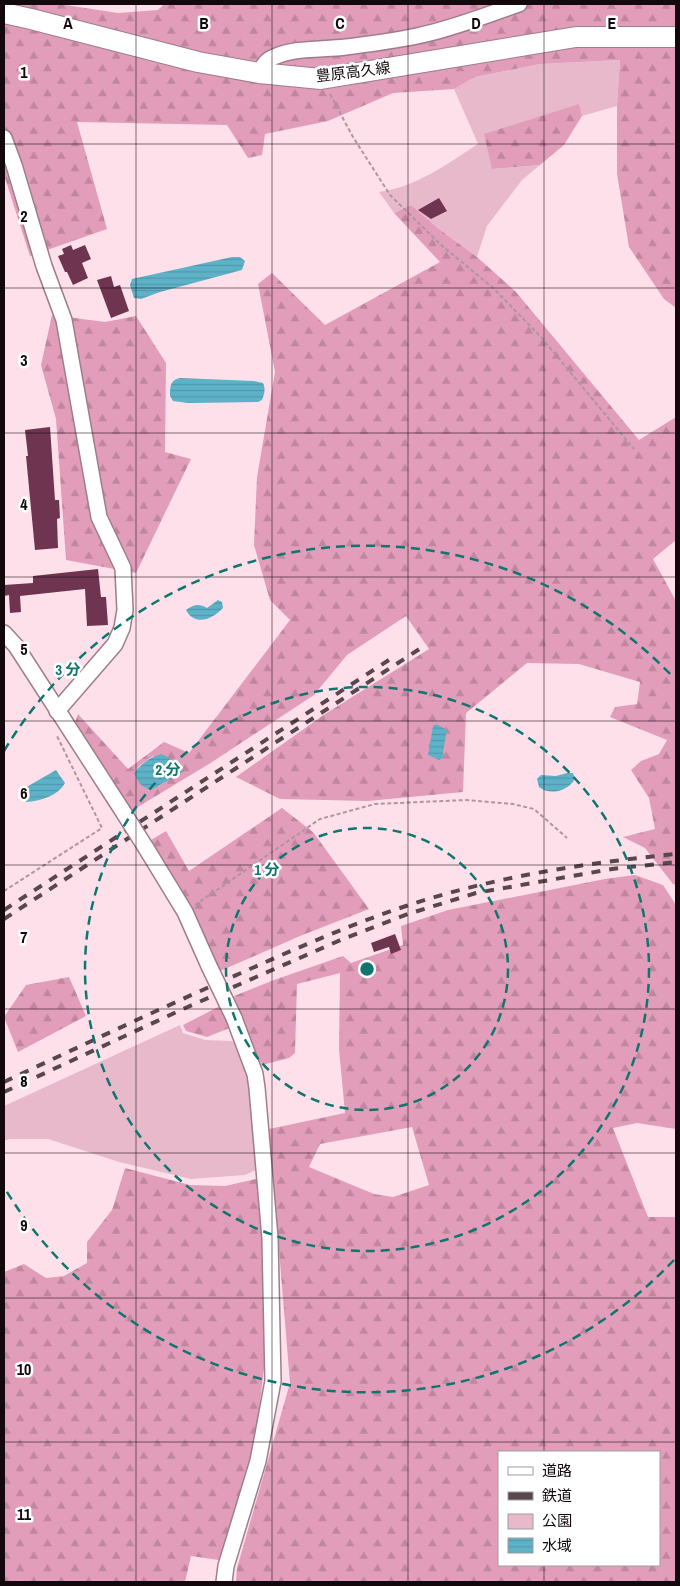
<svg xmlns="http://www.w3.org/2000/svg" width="680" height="1586" font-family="'Archivo Narrow','Noto Sans JP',sans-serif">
	<defs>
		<pattern id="forest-firs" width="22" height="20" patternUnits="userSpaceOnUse" patternTransform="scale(1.25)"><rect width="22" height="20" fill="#e19db9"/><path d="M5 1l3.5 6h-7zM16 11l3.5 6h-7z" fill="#c0869e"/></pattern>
		<pattern id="water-rules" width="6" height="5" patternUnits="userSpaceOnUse" patternTransform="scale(1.25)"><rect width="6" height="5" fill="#5db2c8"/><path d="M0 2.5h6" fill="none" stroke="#5098ab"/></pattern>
	</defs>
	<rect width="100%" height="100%" fill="#fee0eb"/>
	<g fill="#e8b9cb">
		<path d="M620,60l-3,46 -35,10 -3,-12 -86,65 47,-4 -18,15 -35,46 -10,31 -38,-28 -28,-24 -17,8 -15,-21c37,-5 68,-28 99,-48l-24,-55 21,-12 65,-13z"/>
		<polygon points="180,1025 183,1033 205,1040 231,1041 240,1044 252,1074 256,1170 245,1175 191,1179 119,1162 48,1139 9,1139 4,1141 4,1106"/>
	</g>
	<g fill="url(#forest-firs)" fill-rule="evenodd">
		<polygon points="4,4 59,4 118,13 158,10 164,4 676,4 676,308 664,299 629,247 617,174 617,106 620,60 540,64 475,77 454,89 393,93 328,121 265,134 262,155 248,158 227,125 77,122 107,229 30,256 5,178 4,179"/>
		<polygon points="579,104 582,116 564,145 540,165 492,169 484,134"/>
		<path d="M411,205l28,24 38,28 39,35 123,148 37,-23v123l-23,19 23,42v284l-3,-1 -28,-36 -22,-11 32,-8 -6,-31 -18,-28 10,-9 18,-7 8,-14 -57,-23 5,-10 22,-3 3,-22 -61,-18 -52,-1 -61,50 -3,79 -95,9 -88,-2 -44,-22 89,-63 104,-65 -23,-33 -59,39 -33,40 -105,69 -78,47 -57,-85 4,-12 50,55 36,-27 25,11 101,-133 -20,-20 -16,-55 3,-68 18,-105 -17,-88 14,-11 53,52 115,-63 -46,-49zM153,756l15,24 -9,6 -25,-13 5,-7z"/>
		<polygon points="52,315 105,322 136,316 166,363 165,452 191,459 136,573 66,560 56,419 41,365"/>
		<polygon points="282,808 313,832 369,909 300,936 220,971 188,903 151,840 166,831 189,871"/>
		<path d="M635,875l28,10 13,20v224l-39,-6 -24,5 35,89h28v365h-440l1,-14 53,-185 -21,-254 76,-16 -6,-64 1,-76 -43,11 -2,69 -6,5 -27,7 -12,-21 -16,-48 40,-16 69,-24 8,7 52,-18 -2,-19 47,-16 157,-31zM412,1127l17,58 -36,12 -19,-3 -65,-27 11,-23zM499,1452h160v113h-160z"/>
		<polygon points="69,977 86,1016 18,1052 4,1017 26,985"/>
		<polygon points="220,1006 232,1027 207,1037 186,1031 183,1025"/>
		<polygon points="125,1168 190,1185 225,1186 260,1178 265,1358 255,1449 219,1560 191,1556 185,1582 4,1582 4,1272 24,1264 46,1278 64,1276 87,1263 87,1242 112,1210"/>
	</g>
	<g fill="url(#water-rules)">
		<polygon points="232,257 240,257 245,261 242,270 160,292 141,299 134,298 130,285 132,279"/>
		<path d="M180,378l74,3 9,2c3,6 1,12 -1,17l-4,2 -70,1 -15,-2 -3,-5c0,-10 0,-16 10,-18z"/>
		<path d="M218,600l4,2 1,6c-10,11 -28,19 -37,2 8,-5 12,-7 21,-2z"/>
		<polygon points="436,724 447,730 443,752 444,757 439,760 428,755 433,726"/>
		<path d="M161,754c9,3 18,10 22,18l-32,18c-10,-3 -13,-8 -17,-17 7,-9 16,-16 27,-19z"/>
		<path d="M56,770l9,13c-7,13 -25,18 -39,19l-3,-13z"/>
		<path d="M567,773h6l2,6c-7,12 -25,17 -36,8l-2,-8 4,-4 15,1z"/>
	</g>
	<g fill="#6f3550">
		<polygon points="439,198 447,211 431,219 418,210"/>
		<polygon points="71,245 73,250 85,245 91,259 82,263 88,278 73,285 67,272 65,272 58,256 64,254 62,249"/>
		<polygon points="111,276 114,287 120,285 129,311 111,318 97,280"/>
		<polygon points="50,427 55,500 59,500 60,518 57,519 58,548 35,550 26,456 28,456 25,430"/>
		<polygon points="98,569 101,597 106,597 108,625 87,626 85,589 20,596 21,612 10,613 9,595 4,596 4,585 33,583 33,576"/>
		<polygon points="395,934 401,950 391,954 389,947 374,952 371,943"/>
	</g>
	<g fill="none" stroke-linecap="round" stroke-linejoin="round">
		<g stroke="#9f7d8a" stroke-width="18">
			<g id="minor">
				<path d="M259,73c4,-7 7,-13 15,-16 22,-10 48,-7 72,-10 23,-3 48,-6 71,-11 35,-7 69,-21 102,-32"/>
				<polyline points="4,138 14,165 44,266 64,320 99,517 123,568 125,610 122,628 115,644 57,711"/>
				<polyline points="4,633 16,646 122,810"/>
				<polyline points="146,848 185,912 209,966"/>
				<polyline points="224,1582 226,1566 258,1461 273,1381 270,1238 257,1088 255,1074 234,1018"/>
			</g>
		</g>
		<g stroke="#9f7d8a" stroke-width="22">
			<polyline id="major" points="4,13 31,19 198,62 259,73 321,79 576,37 676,37"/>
		</g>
		<g stroke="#ad969e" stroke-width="2" stroke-dasharray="4 2.5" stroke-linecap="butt">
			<polyline points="330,94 353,137 390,195 441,245 492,287 541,337 634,449"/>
			<polyline points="4,891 102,828 57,736"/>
			<polyline points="195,905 320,819 375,804 466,800 513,804 534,809 567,838"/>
		</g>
		<use href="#minor" stroke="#fff" stroke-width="15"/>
		<use href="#major" stroke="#fff" stroke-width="20"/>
		<g stroke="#58484e" stroke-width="4" stroke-dasharray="9 9" stroke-linecap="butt">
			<polyline points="4,910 392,658"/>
			<polyline points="4,919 421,648"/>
			<path d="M4,1082c79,-37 157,-74 237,-109 54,-24 108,-48 165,-67 87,-29 179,-43 270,-52"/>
			<polyline points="4,1092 183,1009 343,939 408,914 476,893 612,869 676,862"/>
		</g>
		<g stroke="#9f7d8a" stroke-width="18" stroke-linecap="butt">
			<g id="minor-bridge">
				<polyline points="122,810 146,848"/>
				<polyline points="209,966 234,1018"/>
			</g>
		</g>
		<use href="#minor-bridge" stroke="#fff" stroke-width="15"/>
	</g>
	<path fill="none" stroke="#13080c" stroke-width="1" stroke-opacity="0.55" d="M136,4v1578M272,4v1578M408,4v1578M544,4v1448M4,144h672M4,288h672M4,433h672M4,577h672M4,721h672M4,865h672M4,1009h672M4,1153h672M4,1298h672M4,1442h672M544,1565v17"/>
	<g fill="none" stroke="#0f766e" stroke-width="2.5" stroke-dasharray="9 6">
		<circle cx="367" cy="969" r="141"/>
		<circle cx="367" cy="969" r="282"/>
		<path d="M674 1260A423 423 0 0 1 4 1187M4 751A423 423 0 0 1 674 678"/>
	</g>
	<g text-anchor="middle" stroke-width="5" stroke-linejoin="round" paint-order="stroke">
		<g font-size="15" fill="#13080c" stroke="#fff">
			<text transform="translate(353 72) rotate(-7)" y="5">豊原高久線</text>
		</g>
	</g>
	<g font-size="16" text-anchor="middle" font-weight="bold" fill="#13080c" stroke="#fff" stroke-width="5" stroke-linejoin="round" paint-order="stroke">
		<text x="68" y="29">A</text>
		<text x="204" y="29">B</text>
		<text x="340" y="29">C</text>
		<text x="476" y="29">D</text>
		<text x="612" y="29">E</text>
		<text x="24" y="78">1</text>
		<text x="24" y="222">2</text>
		<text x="24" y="366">3</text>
		<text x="24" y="510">4</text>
		<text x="24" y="655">5</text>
		<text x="24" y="799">6</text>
		<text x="24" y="943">7</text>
		<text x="24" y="1087">8</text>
		<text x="24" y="1231">9</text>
		<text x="24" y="1375">10</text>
		<text x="24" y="1520">11</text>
	</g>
	<circle cx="367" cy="969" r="8" fill="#0f766e" stroke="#fff" stroke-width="2.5"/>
	<g font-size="15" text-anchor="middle" font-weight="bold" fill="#0f766e" stroke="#fff" stroke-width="5" stroke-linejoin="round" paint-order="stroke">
		<text x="68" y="675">3 分</text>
		<text x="168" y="775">2 分</text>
		<text x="267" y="875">1 分</text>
	</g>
	<rect width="680" height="1586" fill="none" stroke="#13080c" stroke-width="10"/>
	<rect x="498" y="1451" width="162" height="115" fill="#ffffff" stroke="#a19c9e"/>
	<rect x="508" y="1467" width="25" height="8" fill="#ffffff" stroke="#a19c9e"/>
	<text x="542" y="1476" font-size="15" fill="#13080c">道路</text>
	<rect x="508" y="1492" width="25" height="8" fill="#58484e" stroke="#a19c9e"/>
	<text x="542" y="1501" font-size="15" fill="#13080c">鉄道</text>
	<rect x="508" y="1514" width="25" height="15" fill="#e8b9cb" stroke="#a19c9e"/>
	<text x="542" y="1526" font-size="15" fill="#13080c">公園</text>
	<rect x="508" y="1538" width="25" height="15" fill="url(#water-rules)" stroke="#a19c9e"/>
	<text x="542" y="1551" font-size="15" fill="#13080c">水域</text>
</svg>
